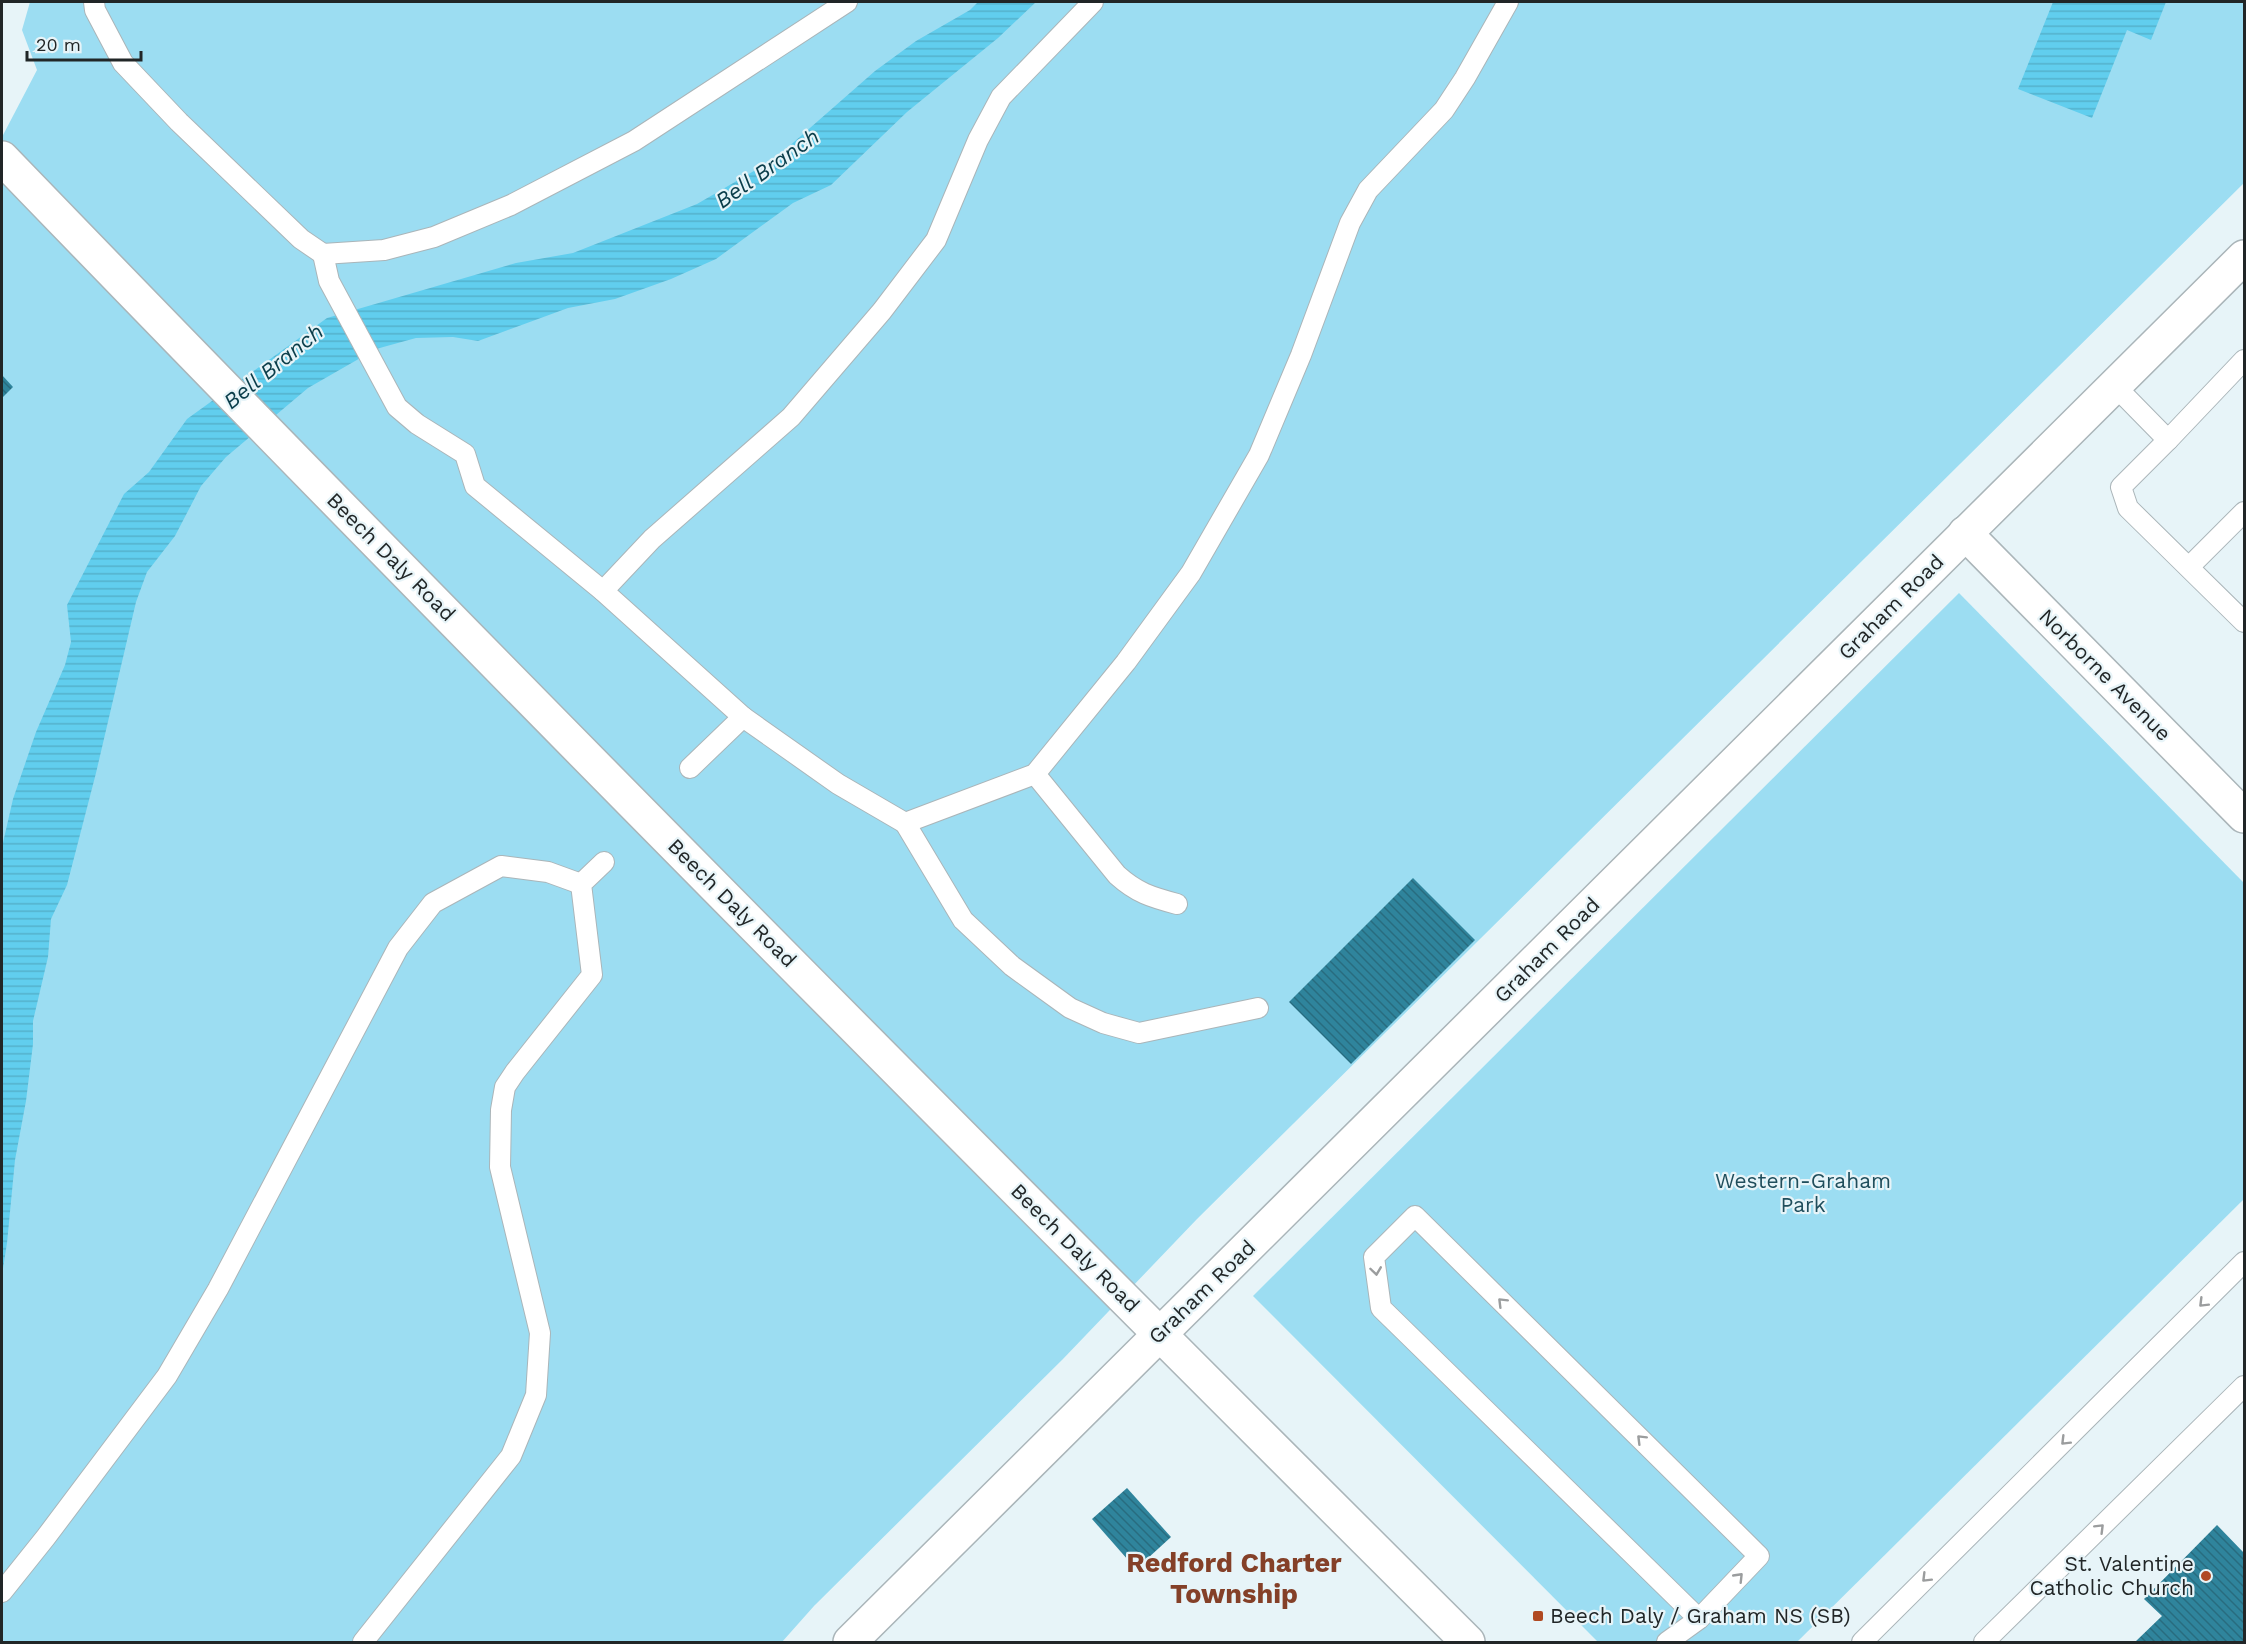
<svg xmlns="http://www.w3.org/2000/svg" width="2246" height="1644" font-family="'Work Sans',sans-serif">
	<defs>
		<pattern id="water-rules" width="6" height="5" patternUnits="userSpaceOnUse" patternTransform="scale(1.5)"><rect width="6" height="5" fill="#61ceee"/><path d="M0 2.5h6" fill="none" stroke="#54b1cc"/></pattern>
		<pattern id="building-back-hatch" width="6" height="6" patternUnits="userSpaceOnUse" patternTransform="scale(1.5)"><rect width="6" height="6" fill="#2f849c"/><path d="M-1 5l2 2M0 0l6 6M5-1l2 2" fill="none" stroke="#286c7f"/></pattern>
	</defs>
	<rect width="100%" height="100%" fill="#e7f4f8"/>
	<g fill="#9cddf2">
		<polygon points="30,2 2244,2 2244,183 1197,1219 1063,1359 814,1606 782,1642 2,1642 2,137 37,70 22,30"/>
		<polygon points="1959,593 2244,883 2244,1199 1797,1642 1598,1642 1253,1296"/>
	</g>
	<g fill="url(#water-rules)">
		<polygon points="978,2 1036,2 998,38 907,112 831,185 793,203 716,259 671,279 615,299 568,308 478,341 453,337 416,338 376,349 308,388 226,457 201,486 175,536 147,572 136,602 96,773 67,885 51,919 48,957 33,1021 33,1044 26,1101 15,1160 7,1243 2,1275 2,847 13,799 36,732 65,665 71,642 67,605 124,494 149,472 187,419 327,318 516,263 573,253 697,204 759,168 786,149 875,71 916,41 970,10"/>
		<polygon points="2053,2 2166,2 2151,40 2127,30 2092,118 2018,89"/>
	</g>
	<g fill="url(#building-back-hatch)">
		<polygon points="2,375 13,387 2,398"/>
		<polygon points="1413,878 1475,940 1351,1064 1289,1002"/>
		<polygon points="1127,1488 1171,1537 1136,1569 1092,1519"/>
		<polygon points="2217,1525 2244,1553 2244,1642 2135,1642 2162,1616 2144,1599"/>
	</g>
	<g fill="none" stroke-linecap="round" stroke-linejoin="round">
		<g stroke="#aab5b9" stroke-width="22">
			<g id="lane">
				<polyline points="94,2 95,10 123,63 179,122 301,239 323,254"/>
				<polyline points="2115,386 2168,440 2121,487 2128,508 2244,622"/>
				<polyline points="2168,440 2244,360"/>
				<polyline points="2189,567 2244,512"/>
				<polyline points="603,591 652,539 791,417 882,311 936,240 978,140 1001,97 1093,2"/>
				<polyline points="743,717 603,591 475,486 465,454 417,424 397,407 329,281 323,254 384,250 434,237 511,205 634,141 847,2"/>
				<polyline points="690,768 743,717 838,784 905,823 1035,774 1126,662 1191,573 1259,455 1301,355 1350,223 1368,190 1444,110 1465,78 1508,2"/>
				<path d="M1035,774l82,101c20,18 34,22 60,29"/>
				<polyline points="905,823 963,920 1012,966 1070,1008 1103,1023 1139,1033 1258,1008"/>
				<polyline points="2,1592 46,1537 167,1376 218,1289 398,948 433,903 501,866 548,872 581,884"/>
				<polyline points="363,1642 511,1456 536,1395 540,1333 500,1167 501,1110 505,1087 515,1072 592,975 581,884 604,862"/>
				<polyline points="1667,1642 1699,1619 1759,1556 1415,1216 1374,1257 1381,1308 1699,1619"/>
				<polyline points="1862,1642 2244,1262"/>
				<polyline points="1984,1642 2244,1386"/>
			</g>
		</g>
		<g stroke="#aab5b9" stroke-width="36">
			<g id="street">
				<polyline points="1965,533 2244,816"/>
				<polyline points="850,1642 2244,257"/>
			</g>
		</g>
		<g stroke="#aab5b9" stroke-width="36">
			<path id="secondary" d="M2,158c483,500 974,994 1466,1484"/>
		</g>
		<use href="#lane" stroke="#fff" stroke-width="20"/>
		<use href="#street" stroke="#fff" stroke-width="33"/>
		<use href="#secondary" stroke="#fff" stroke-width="33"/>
	</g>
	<defs><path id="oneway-chevron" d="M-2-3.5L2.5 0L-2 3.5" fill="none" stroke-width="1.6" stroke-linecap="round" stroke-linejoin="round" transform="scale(1.5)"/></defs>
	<g stroke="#9b9d9e">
		<use href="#oneway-chevron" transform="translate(1376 1271) rotate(82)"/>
		<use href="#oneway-chevron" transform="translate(1502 1302) rotate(-135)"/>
		<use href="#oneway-chevron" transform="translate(2203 1303) rotate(135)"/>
		<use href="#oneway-chevron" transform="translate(1641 1439) rotate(-135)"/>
		<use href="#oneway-chevron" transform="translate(2065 1441) rotate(135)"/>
		<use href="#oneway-chevron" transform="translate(2100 1528) rotate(-45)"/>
		<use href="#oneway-chevron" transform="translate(1739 1577) rotate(-46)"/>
		<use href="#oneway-chevron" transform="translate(1926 1578) rotate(135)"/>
	</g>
	<g fill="#b04922" stroke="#e7f4f8" stroke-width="2">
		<circle cx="2206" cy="1576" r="6"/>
		<rect x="1532" y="1610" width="12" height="12" rx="3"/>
	</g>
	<g text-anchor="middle" stroke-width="4.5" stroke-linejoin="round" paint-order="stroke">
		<g font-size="21" fill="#212627" stroke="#e7f4f8">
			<text transform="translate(391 557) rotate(45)" y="7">Beech Daly Road</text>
			<text transform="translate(1891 607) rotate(-45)" y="7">Graham Road</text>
			<text transform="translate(2105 675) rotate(45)" y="7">Norborne Avenue</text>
			<text transform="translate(732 903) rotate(45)" y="7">Beech Daly Road</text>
			<text transform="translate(1547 950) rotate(-45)" y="7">Graham Road</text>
			<text transform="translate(1075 1248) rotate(45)" y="7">Beech Daly Road</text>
			<text transform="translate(1202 1292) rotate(-44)" y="7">Graham Road</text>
		</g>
		<g font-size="21" fill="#1f4e5c" stroke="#e7f4f8">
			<text x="1803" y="1188">Western-Graham<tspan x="1803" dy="24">Park</tspan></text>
		</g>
		<g font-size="21" fill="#212627" stroke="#e7f4f8" text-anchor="end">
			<text x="2194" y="1571">St. Valentine<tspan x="2194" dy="24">Catholic Church</tspan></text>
			<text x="1550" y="1623" text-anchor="start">Beech Daly / Graham NS (SB)</text>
		</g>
		<g font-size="22" font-style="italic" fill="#0a3d4a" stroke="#e7f4f8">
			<text transform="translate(767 168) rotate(-35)" y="8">Bell Branch</text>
			<text transform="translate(273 366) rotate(-39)" y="8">Bell Branch</text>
		</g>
		<g font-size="27" font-weight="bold" fill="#844028" stroke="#e7f4f8">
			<text x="1234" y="1572">Redford Charter<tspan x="1234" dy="31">Township</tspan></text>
		</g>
	</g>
	<rect width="2246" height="1644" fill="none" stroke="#212627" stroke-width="6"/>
	<path d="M27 51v9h114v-9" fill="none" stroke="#212627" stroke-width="3"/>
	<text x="36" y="51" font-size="18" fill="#212627" stroke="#e7f4f8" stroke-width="4.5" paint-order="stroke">20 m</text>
</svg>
